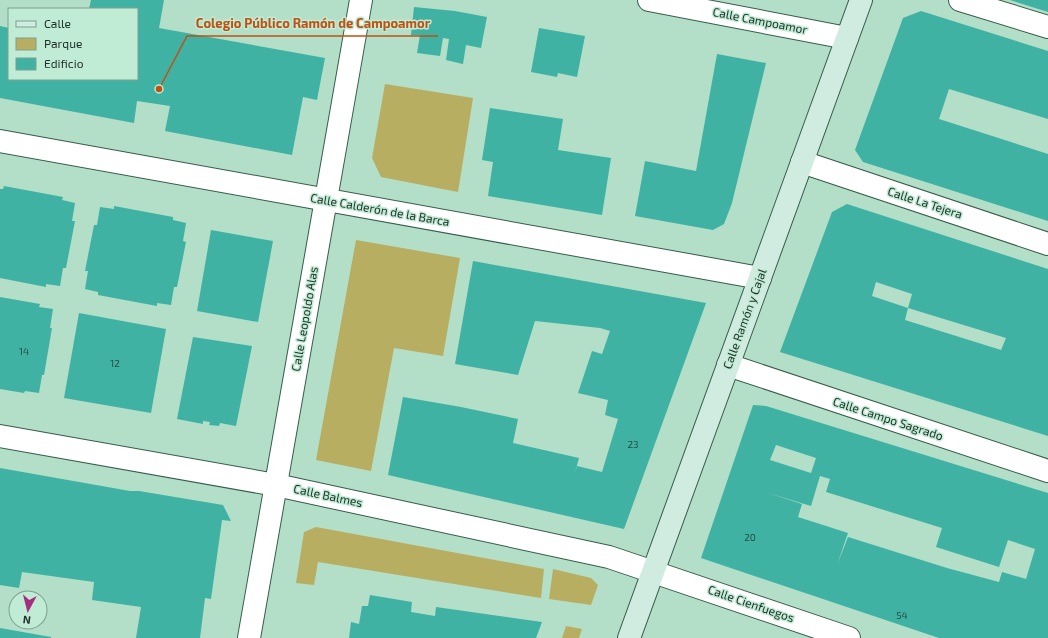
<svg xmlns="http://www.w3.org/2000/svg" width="1048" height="638" font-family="'Exo 2',sans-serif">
	<rect width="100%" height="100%" fill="#b3dec8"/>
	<g fill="#b7ae62">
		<polygon points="385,84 473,98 458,192 381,177 372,158"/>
		<polygon points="356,240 460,258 443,356 394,348 371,471 316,460"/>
		<polygon points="316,527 544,569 541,598 318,562 314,585 296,583 304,532"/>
		<polygon points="553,569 591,578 598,585 591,605 549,599"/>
		<polygon points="566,626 582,629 579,638 562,638"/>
	</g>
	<g fill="#3fb2a3" fill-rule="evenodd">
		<polygon points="91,0 164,0 159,28 325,58 317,100 303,97 292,155 165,131 170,106 137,101 134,123 0,98 0,26 9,28 9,79 137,79 137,9 89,9"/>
		<polygon points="1010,0 1048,0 1048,12"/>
		<polygon points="414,7 455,11 487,17 481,48 466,45 463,64 446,60 449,39 443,38 440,56 417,53 420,35 411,35"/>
		<polygon points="921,11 1048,51 1048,119 949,89 939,119 1048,154 1048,221 863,162 855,150 903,18"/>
		<polygon points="539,28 585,36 577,77 558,73 557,77 531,72"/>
		<polygon points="717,54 766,63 732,203 724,224 713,230 635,216 645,161 696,171"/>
		<polygon points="490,108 563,119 558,150 611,158 602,215 488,196 493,162 482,160"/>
		<polygon points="4,186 63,197 62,200 75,203 72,221 75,221 66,268 63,268 60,286 46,284 46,287 0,278 0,189 3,189"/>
		<path d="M847,204l201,65v167l-268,-84 52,-140zM876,282l36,12 -4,14 -36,-12zM908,308l98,30 -5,12 -96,-30z"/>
		<polygon points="114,206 173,217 173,220 186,223 183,241 186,242 177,287 174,287 171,305 157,303 157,306 98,295 98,292 85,289 88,271 85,271 94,225 97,225 100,207 114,209"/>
		<polygon points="211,230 273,241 258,322 197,311"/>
		<polygon points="473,261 706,303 624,529 388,475 403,397 461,407 518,419 513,443 579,458 574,476 577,466 602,472 618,419 605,415 608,400 578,393 592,351 602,354 610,331 600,328 535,321 518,375 455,364"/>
		<polygon points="0,297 40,304 39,307 53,309 50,328 52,328 44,375 42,375 39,393 25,391 24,393 0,389"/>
		<polygon points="79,313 166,329 151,413 64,398"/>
		<polygon points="193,337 252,346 236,426 220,423 219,426 209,425 210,422 203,421 203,424 177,419"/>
		<path d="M753,405l13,1 282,87v145h-109l-238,-80zM776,445l40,13 -5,15 -41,-13zM820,476l10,3 -4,13 116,36 -6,19 63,20 9,-27 27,9 -9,30 -24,-7 -3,10 -52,-14 -99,-31 -11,28 11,-32 -50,-16 4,-13 -37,-12 46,14z"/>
		<polygon points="0,468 130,491 139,491 223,505 231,521 222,520 211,599 205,598 200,638 136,638 141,607 92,600 94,582 22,572 19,588 0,585"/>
		<polygon points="370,595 412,602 411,612 435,616 436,607 542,622 536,638 349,638 351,622 359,624 362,606 368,606"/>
		<polygon points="0,628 51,637 51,638 0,638"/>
	</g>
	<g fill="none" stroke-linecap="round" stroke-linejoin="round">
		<g stroke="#365d4b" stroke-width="24">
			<g id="street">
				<polyline points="649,0 847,38"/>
				<polyline points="960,0 1048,27"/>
				<polyline points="0,141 760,278"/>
				<polyline points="802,162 1048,244"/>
				<polyline points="728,365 1048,471"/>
				<polyline points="0,436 276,485 609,557 849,638"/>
				<polyline points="249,638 361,0"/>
			</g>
		</g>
		<g stroke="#365d4b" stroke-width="24">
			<polyline id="secondary" points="629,638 861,0"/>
		</g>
		<use href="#street" stroke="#fff" stroke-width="22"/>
		<use href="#secondary" stroke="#d0ece0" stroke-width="22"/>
	</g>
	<g text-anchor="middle" stroke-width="3" stroke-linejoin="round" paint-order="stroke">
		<g font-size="10" fill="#265046">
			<text x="24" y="355">14</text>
			<text x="115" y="367">12</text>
			<text x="633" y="448">23</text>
			<text x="750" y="541">20</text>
			<text x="902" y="619">54</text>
		</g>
		<g font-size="12" fill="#1e2f27" stroke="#c0ebd5">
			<text transform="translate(760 21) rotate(11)" y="4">Calle Campoamor</text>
			<text transform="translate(925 203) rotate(18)" y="4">Calle La Tejera</text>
			<text transform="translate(380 210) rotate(10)" y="4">Calle Calderón de la Barca</text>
			<text transform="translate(305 319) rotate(-80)" y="4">Calle Leopoldo Alas</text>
			<text transform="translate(745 319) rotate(-70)" y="4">Calle Ramón y Cajal</text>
			<text transform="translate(888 419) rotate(18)" y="4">Calle Campo Sagrado</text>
			<text transform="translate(328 496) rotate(12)" y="4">Calle Balmes</text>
			<text transform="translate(751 604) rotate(19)" y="4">Calle Cienfuegos</text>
		</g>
	</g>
	<path fill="none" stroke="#c05111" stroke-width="1.5" d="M159 89L187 36H438"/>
	<circle fill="#c05111" stroke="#c0ebd5" stroke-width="1.5" cx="159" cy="89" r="4"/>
	<g font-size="13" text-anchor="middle" font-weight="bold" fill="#c05111" stroke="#c0ebd5" stroke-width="3" stroke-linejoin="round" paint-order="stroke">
		<text x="313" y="28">Colegio Público Ramón de Campoamor</text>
	</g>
	<rect x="8" y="8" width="130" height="72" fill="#c0ebd5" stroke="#7fa08f"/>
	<rect x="16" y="21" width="20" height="6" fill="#d0ece0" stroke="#7fa08f"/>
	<text x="44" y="28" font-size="12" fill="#1e2f27">Calle</text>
	<rect x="16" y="38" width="20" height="12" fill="#b7ae62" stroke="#7fa08f"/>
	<text x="44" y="48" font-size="12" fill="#1e2f27">Parque</text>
	<rect x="16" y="58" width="20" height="12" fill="#3fb2a3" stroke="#7fa08f"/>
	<text x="44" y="68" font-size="12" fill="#1e2f27">Edificio</text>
	<g transform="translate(28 610) rotate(187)"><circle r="19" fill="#c0ebd5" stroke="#7fa08f"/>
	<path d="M0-3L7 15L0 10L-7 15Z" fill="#a72d81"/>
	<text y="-6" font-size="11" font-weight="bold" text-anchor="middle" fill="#1e2f27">N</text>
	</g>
</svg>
